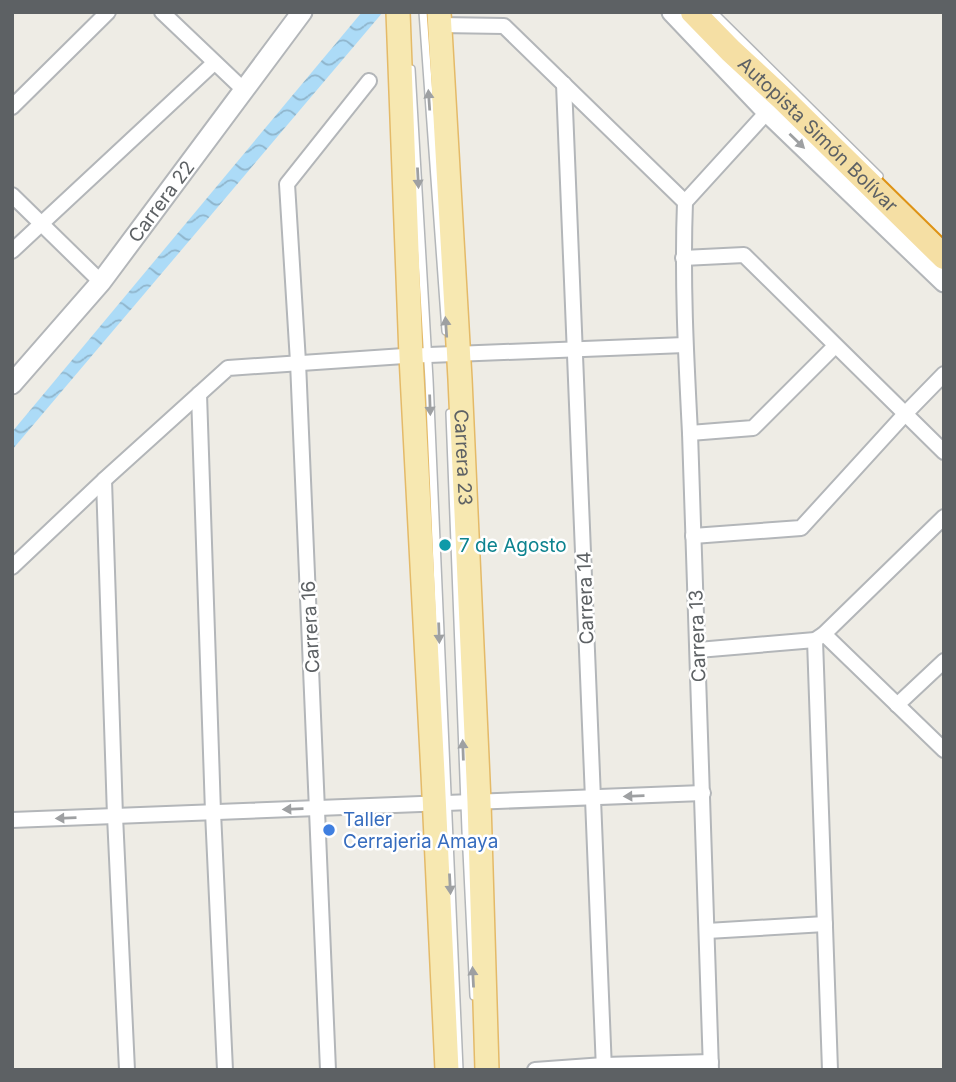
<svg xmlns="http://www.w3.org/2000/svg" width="956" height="1082" font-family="Inter,sans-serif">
	<defs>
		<pattern id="water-waves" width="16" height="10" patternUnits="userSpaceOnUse" patternTransform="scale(1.75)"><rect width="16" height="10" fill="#acdbf7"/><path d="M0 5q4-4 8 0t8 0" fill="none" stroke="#8fb5cc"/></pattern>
	</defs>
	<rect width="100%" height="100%" fill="#eeece5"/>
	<polygon fill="url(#water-waves)" points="362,12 383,12 12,450 12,432"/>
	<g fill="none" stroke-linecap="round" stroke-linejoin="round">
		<g stroke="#b3b6b9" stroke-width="10">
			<g id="service">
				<polyline points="423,12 446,331"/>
				<polyline points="713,12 879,176"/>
				<polyline points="411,69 429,380 459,1070"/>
				<polyline points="450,413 466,830 474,996"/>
			</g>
		</g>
		<g stroke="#b3b6b9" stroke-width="18">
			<g id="minor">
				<polyline points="162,12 245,91"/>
				<polyline points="440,25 504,26 685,202"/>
				<polyline points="564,84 604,1070"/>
				<polyline points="12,107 108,12"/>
				<polyline points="12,195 101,282"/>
				<path d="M685,202c-3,78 1,154 5,231l21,637"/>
				<polyline points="685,202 767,112"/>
				<polyline points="12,251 214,63"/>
				<polyline points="683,258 744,255 944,452"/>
				<polyline points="199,394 213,812 225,1070"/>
				<polyline points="690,433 753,428 835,346"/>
				<polyline points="104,480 115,816 127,1070"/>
				<polyline points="693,536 801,528 905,414 944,374"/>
				<polyline points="12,567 104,480 228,368 404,356 685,345"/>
				<polyline points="824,634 944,750"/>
				<polyline points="815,640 830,1070"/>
				<polyline points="698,650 815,640 824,634 944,517"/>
				<polyline points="897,705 944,661"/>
				<polyline points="12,820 703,793"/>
				<polyline points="707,931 825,924"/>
				<polyline points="328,1070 298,362 287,184 369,81"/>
				<polyline points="535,1070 604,1065 711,1062"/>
			</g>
		</g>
		<g stroke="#b3b6b9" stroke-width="23">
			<g id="tertiary">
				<polyline points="672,12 767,112 944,282"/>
				<path id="s1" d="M12,384l89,-102 201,-270"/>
			</g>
		</g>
		<g stroke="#e4ba68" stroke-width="26">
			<g id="primary">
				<polyline points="398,12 411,356 433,774 447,1070"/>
				<path id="s2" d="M439,12l21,367 19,423 8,268"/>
			</g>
		</g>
		<g stroke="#de9315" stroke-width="28">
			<g id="trunk">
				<path id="s3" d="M693,12l38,39 51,47 162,159"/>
			</g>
		</g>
		<use href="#service" stroke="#fff" stroke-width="7"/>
		<use href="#minor" stroke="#fff" stroke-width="14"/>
		<use href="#tertiary" stroke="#fff" stroke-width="19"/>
		<use href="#primary" stroke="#f7e8b1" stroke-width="23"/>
		<use href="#trunk" stroke="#f5dfa4" stroke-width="24"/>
	</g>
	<defs><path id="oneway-solid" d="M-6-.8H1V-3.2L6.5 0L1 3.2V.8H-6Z" transform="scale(1.75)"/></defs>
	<g fill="#9ea0a2">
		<use href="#oneway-solid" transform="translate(429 100) rotate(-94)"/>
		<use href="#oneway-solid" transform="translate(797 141) rotate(44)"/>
		<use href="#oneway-solid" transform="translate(418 178) rotate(87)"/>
		<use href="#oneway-solid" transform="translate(446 327) rotate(-94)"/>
		<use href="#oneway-solid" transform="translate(430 405) rotate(88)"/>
		<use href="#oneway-solid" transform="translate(439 633) rotate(88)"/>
		<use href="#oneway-solid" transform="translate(463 750) rotate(-92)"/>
		<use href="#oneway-solid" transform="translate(634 796) rotate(178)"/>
		<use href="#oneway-solid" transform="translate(293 809) rotate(178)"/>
		<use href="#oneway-solid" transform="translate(66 818) rotate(178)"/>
		<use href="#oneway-solid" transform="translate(450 884) rotate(87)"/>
		<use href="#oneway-solid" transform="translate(473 977) rotate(-93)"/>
	</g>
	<circle fill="#0f9aa8" stroke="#fff" stroke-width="2.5" cx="445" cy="545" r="7"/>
	<circle fill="#3f7fe0" stroke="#fff" stroke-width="2.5" cx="329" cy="830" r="7"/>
	<g text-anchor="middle" stroke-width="5" stroke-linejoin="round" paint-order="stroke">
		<g font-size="19" fill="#5d6164" stroke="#fff">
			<text dy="7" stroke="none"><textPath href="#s3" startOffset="175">Autopista Simón Bolívar</textPath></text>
			<text dy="7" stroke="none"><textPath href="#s1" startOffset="236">Carrera 22</textPath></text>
			<text dy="7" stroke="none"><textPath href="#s2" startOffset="446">Carrera 23</textPath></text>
			<text transform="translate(585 598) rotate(-92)" y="7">Carrera 14</text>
			<text transform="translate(310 627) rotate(-93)" y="7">Carrera 16</text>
			<text transform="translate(697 636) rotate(-92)" y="7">Carrera 13</text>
		</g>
		<g font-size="19" fill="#0d838f" stroke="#fff" text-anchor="start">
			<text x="459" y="552">7 de Agosto</text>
		</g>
		<g font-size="19" fill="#366cbe" stroke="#fff" text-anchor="start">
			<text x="343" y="826">Taller<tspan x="343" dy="22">Cerrajeria Amaya</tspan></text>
		</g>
	</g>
	<rect width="956" height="1082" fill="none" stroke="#5d6164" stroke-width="28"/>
</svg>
